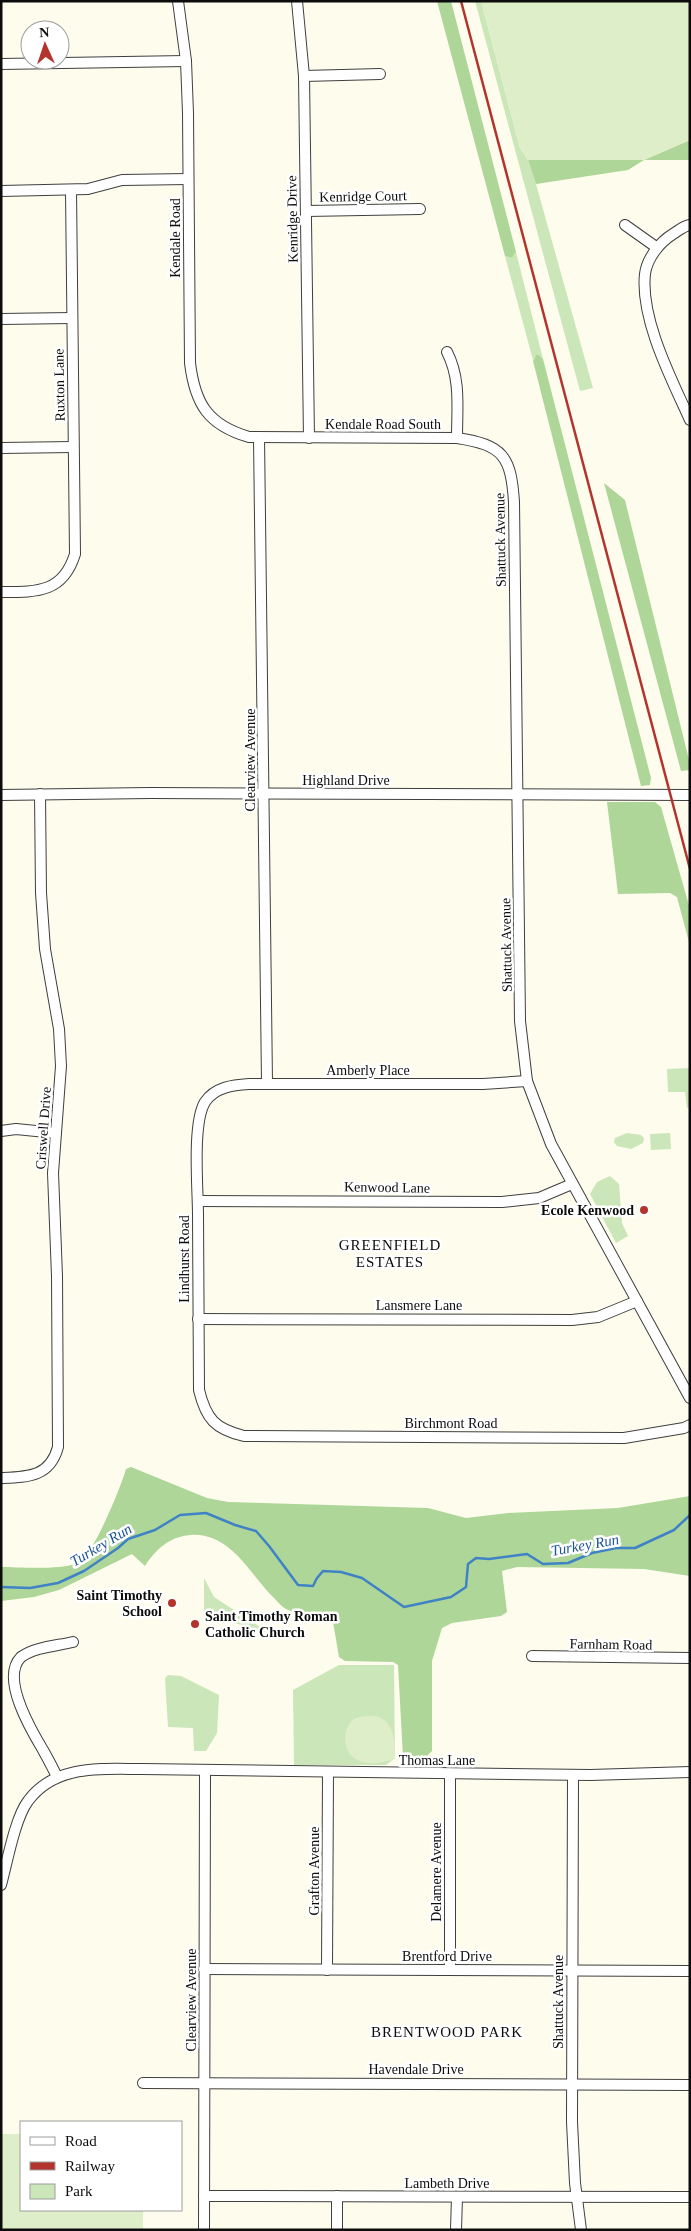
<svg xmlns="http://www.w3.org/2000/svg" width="691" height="2231" font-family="'Times New Roman',serif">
	<rect width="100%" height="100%" fill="#fefcec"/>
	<g fill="#cbe6b8">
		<polygon points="475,1 481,1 520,148 528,160 536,184 593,388 580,391"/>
		<polygon points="516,252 543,359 539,355 536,355 533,360 505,256 512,258"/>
		<polygon points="690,1068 690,1107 687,1108 685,1092 668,1092 667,1069"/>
		<polygon points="627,1133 641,1135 644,1138 643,1143 631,1149 617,1146 614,1142 615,1138"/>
		<polygon points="670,1133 671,1149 651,1150 650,1134"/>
		<polygon points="610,1176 619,1184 622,1223 628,1236 616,1243 590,1194 597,1182"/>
		<polygon points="204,1578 214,1597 271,1634 204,1614"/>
		<polygon points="339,1665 394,1665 395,1758 386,1765 294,1765 293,1690"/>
		<polygon points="168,1675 181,1676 219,1695 217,1733 206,1751 194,1751 193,1728 168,1727 165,1678"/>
	</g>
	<g fill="#aed698">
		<polygon points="437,1 451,1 516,252 512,258 505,256"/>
		<polygon points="690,140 690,160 644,160 628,170 536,184 528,160 644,160"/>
		<polygon points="536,355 539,355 543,359 651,778 650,785 641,786 533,361"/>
		<polygon points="604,483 625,500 690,764 690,770 681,771"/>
		<polygon points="607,802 655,802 661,807 690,909 690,946 677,897 670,893 618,894"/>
		<path d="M131,1467l76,31 21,4 200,6 38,10 42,-5 110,-5 72,-12v80l-46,-7 -127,-2 -15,4 5,41 -6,4 -49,7 -10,5 -10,33v90l-5,5 -24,1 -5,-92 -5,-3 -48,-1 -6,-4 -6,-35 -5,-5c-14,-2 -29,-2 -42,-8 -4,-2 -8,-7 -11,-10 -26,-25 -44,-67 -85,-64 -21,2 -34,14 -45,31l-13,-12 -73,36 -25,7 -33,4v-34c17,0 68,4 80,-6 14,-11 40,-74 45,-92z"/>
	</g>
	<g fill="#ddeec9">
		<polygon points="481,1 690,1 690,140 644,160 528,160 520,148"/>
		<path d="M375,1716c19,4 20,25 20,42 -11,6 -30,8 -41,0 -12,-8 -12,-34 2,-40 6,-2 13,-2 19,-2z"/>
		<polygon points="1,2134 21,2134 21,2210 143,2210 143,2230 1,2230"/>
	</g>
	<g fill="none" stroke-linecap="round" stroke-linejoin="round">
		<polyline stroke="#3f82c5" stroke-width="2.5" points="1,1587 30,1588 58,1583 84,1571 118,1548 128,1539 155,1530 180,1515 206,1513 235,1525 256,1531 269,1546 298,1585 313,1586 317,1578 323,1571 341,1572 362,1578 404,1607 451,1597 466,1587 468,1564 476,1558 489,1559 527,1554 543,1564 568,1563 592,1553 616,1548 635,1548 674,1530 690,1515"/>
		<g stroke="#3f3f3f" stroke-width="12">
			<g id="minor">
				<path d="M178,1l8,60 2,52 2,250c5,41 18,62 59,74l208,1c46,7 54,18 57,64l6,519 7,60 24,63 139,254"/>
				<polyline points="297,1 304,76 309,438"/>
				<polyline points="1,64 186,61"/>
				<polyline points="304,76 380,74"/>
				<polyline points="1,191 88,189 122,180 188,179"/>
				<polyline points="306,211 420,209"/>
				<polyline points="625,225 656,247"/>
				<path d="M690,225c-7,1 -12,6 -17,9 -13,8 -26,24 -28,40 -5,45 27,106 45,146"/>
				<polyline points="1,319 72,318"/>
				<path d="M447,352c14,27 10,56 10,86"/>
				<polyline points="259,437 267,1083"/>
				<polyline points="1,448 73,447"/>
				<path d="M1,592c36,0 62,1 74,-38l-4,-364"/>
				<polyline points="1,795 150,793 690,795"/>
				<path d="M527,1081l-44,3h-234c-16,1 -34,3 -44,18 -13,21 -7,87 -7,113 0,59 1,117 1,175 7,29 16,39 45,46l380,2 60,-10 6,-3"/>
				<polyline points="1,1131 16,1129 56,1133"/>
				<polyline points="198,1201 502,1202 539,1198 572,1184"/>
				<polyline points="198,1319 572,1320 598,1317 637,1301"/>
				<path d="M1,1478c27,-1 49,-1 57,-31l-1,-171 -4,-103 8,-107 -2,-37 -14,-80 -4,-56 -1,-99"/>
				<polyline points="532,1656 690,1658"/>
				<polyline points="573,1775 572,2122 575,2183 581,2230"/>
				<path d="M57,1777c-4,-9 -9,-18 -14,-27 -12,-20 -43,-72 -22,-93 14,-10 35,-11 52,-15"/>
				<path d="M1,1885c6,-22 14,-67 27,-84 27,-37 74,-32 114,-32l448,6 100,-3"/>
				<polyline points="204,1969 690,1971"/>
				<polyline points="327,1970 328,1772"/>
				<polyline points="450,1970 450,1774"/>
				<polyline points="143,2083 690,2085"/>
				<polyline points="204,2196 690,2197"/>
				<polyline points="337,2196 337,2230"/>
				<polyline points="204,2230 205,1771"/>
				<polyline points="456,2230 457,2197"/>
			</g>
		</g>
		<use href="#minor" stroke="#fff" stroke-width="10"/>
		<polyline stroke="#b3342d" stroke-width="2.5" points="461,1 690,869"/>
	</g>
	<g fill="#b3342d" stroke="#fff" stroke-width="2">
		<circle cx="644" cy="1210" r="5"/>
		<circle cx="172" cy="1603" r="5"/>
		<circle cx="195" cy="1624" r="5"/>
	</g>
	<g text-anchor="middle" stroke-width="5" stroke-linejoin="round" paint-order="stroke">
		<g font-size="14" fill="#0c0c0c" stroke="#fff">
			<text transform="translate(363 196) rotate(-1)" y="5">Kenridge Court</text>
			<text transform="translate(292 219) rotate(-91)" y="5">Kenridge Drive</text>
			<text transform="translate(175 238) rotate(-90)" y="5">Kendale Road</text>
			<text transform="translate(59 385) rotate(-91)" y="5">Ruxton Lane</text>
			<text x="383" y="429">Kendale Road South</text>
			<text transform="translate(500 540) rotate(-91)" y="5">Shattuck Avenue</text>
			<text transform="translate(250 760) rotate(-90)" y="5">Clearview Avenue</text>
			<text x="346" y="785">Highland Drive</text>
			<text transform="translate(506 945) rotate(-91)" y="5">Shattuck Avenue</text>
			<text x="368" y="1075">Amberly Place</text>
			<text transform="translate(43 1128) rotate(-86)" y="5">Criswell Drive</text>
			<text transform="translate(387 1187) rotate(1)" y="5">Kenwood Lane</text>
			<text transform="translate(184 1259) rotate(-90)" y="5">Lindhurst Road</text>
			<text x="419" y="1310">Lansmere Lane</text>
			<text x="451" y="1428">Birchmont Road</text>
			<text transform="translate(611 1644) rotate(1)" y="5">Farnham Road</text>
			<text x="437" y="1765">Thomas Lane</text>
			<text transform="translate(314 1871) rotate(-90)" y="5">Grafton Avenue</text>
			<text transform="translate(436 1872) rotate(-90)" y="5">Delamere Avenue</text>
			<text x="447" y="1961">Brentford Drive</text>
			<text transform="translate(191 2000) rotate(-90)" y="5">Clearview Avenue</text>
			<text transform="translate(558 2002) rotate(-90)" y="5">Shattuck Avenue</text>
			<text x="416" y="2074">Havendale Drive</text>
			<text x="447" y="2188">Lambeth Drive</text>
		</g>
		<g font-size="14" font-weight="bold" fill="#0c0c0c" stroke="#fff" text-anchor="end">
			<text x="634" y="1215">Ecole Kenwood</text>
			<text x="162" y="1600">Saint Timothy<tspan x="162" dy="16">School</tspan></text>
			<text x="205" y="1621" text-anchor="start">Saint Timothy Roman<tspan x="205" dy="16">Catholic Church</tspan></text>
		</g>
		<g font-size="15" letter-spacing="1" fill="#0c0c0c" stroke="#fff">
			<text x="390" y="1250">GREENFIELD<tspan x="390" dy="17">ESTATES</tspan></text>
			<text x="447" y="2037">BRENTWOOD PARK</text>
		</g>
		<g font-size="15" font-style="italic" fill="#1d5596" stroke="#fff">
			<text transform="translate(101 1545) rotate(-31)" y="5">Turkey Run</text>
			<text transform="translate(585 1545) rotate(-10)" y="5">Turkey Run</text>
		</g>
	</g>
	<rect width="691" height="2231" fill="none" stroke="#0c0c0c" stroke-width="5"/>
	<rect x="20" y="2121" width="162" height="90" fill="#ffffff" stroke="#9e9e9e"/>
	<rect x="30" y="2137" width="25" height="8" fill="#ffffff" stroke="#9e9e9e"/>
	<text x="65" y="2146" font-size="15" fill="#0c0c0c">Road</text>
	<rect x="30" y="2162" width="25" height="8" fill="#b3342d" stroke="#9e9e9e"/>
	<text x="65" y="2171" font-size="15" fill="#0c0c0c">Railway</text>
	<rect x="30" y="2184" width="25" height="15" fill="#cbe6b8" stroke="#9e9e9e"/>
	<text x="65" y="2196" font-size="15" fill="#0c0c0c">Park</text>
	<g transform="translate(45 45) rotate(357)"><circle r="24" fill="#ffffff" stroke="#9e9e9e"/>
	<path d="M0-4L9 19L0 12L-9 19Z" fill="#b3342d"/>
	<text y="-8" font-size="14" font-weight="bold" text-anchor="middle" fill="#0c0c0c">N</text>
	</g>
</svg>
